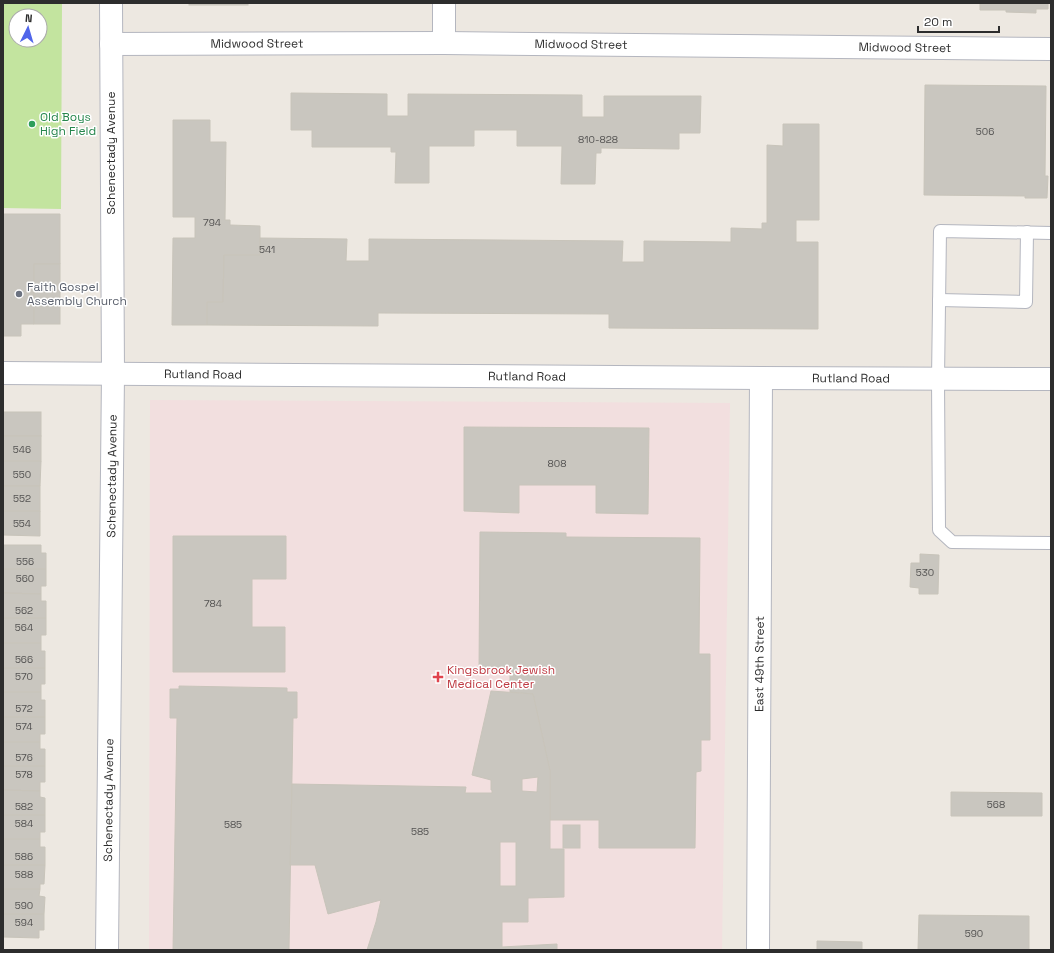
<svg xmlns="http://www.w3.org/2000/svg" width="1054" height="953" font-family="'Space Grotesk',sans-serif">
	<rect width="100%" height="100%" fill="#ede8e1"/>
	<polygon fill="#f2dfdf" points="150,400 730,403 722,950 149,950"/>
	<path fill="#c3e49f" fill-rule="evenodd" d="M3,3h59l-1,206 -58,-1zM16,16h24v24h-24z"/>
	<g fill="#c9c6bf" stroke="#c8c4ba" fill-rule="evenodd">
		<rect x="189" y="3" width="59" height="2"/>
		<polygon points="980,3 1048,3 1048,9 1036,9 1036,13 1006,12 1006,10 980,10"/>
		<polygon points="925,85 1046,86 1045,176 1048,176 1047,198 1025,198 1025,196 924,195"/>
		<polygon points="291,93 387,94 387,116 408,116 408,94 582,95 582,117 604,117 604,96 701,96 700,133 679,133 679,149 601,148 601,153 596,153 595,184 561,184 562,146 517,146 517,130 474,130 474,146 429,146 429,183 395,183 396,152 391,152 391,147 312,147 312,130 291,130"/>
		<polygon points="173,120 210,120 210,142 226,142 225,220 230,220 230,225 260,226 260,255 224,255 223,302 207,302 207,325 172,325 173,238 195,238 195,217 173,217"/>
		<polygon points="783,124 819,124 819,220 796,220 796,242 818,242 818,329 609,328 609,314 378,313 378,326 207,325 207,302 223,302 224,255 260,255 260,238 347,239 346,261 369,261 369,239 623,241 622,262 644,262 644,241 731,242 731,228 762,229 762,223 767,223 767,145 783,146"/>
		<polygon points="3,214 60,214 60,264 34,264 34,324 21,324 21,336 3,336"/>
		<rect x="34" y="264" width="26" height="60"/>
		<rect x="3" y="412" width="38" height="24"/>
		<polygon points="464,427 649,428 648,514 596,513 596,485 519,485 519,513 464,511"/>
		<rect x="3" y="436" width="38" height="25"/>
		<polygon points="3,461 41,461 40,486 3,486"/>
		<rect x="3" y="486" width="37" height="25"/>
		<polygon points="3,511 40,511 40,536 3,535"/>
		<polygon points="480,532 566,533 566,537 700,538 699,654 710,654 710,740 701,740 701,771 696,772 695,848 599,848 599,820 550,820 550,771 533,694 510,692 510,672 479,672"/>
		<polygon points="173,536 286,536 286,579 252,579 252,627 285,627 285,672 173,672"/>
		<polygon points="3,545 41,545 41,553 46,553 46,569 3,569"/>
		<polygon points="920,554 939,555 938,594 919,594 919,588 910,587 911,563 920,563"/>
		<polygon points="3,569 46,569 46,586 41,586 41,594 3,593"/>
		<polygon points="3,593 41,594 41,601 46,601 46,618 3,618"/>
		<polygon points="3,618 46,618 46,635 41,635 41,643 3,643"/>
		<polygon points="3,643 41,643 41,651 45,651 45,668 3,668"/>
		<polygon points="3,668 45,668 45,684 41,684 41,692 3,692"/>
		<polygon points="179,686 287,688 287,692 297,692 297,718 293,718 289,950 173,950 177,718 170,718 170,689 179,689"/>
		<path d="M491,691l42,3 17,77v78h14v48l-36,1v24h-26v25l55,-3v6h-190l9,-28 5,-22 -53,14 -13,-49h-25l2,-81 174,3 -1,6h27v-3h-1v-10l-19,-5zM538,777l-1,15 -15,-1v-12zM500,842h16v44h-16z"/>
		<polygon points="3,692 41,692 41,700 45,700 45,717 3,717"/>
		<polygon points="3,717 45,717 45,734 40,734 40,742 3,742"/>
		<polygon points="3,742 40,742 40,749 45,749 45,766 3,766"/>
		<polygon points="3,766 45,766 45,782 40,782 40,791 3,790"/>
		<polygon points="3,790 40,791 40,797 45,798 45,815 3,815"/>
		<polygon points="951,792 1042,793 1042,816 951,816"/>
		<polygon points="3,815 45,815 45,832 40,832 40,839 3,839"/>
		<rect x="563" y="825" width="17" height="23"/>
		<polygon points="3,839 40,839 40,847 45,847 45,865 3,865"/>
		<polygon points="3,865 45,865 44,884 40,884 40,889 3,889"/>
		<polygon points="3,889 40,889 39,896 45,897 44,914 3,914"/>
		<polygon points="3,914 44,914 44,930 39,930 39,938 3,937"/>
		<polygon points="919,915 1029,916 1029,950 918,950"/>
		<polygon points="817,941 862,942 862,950 817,950"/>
	</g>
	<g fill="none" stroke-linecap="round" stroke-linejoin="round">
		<g stroke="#b4b6bf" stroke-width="14">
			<g id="service">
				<polyline points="1051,233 940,231 938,379 939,530 952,542 1051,543"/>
				<polyline points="939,300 1026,302 1027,232"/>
			</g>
		</g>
		<g stroke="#b4b6bf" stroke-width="24">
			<g id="minor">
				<polyline points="444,43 444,3"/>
				<path id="s1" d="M111,44l333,-1 607,6"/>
				<path id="s2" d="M3,373l758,5 290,1"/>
				<path id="s3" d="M107,950l6,-576 -2,-371"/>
				<path id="s4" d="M758,950l3,-572"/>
			</g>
		</g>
		<use href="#service" stroke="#fff" stroke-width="12"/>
		<use href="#minor" stroke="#fff" stroke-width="22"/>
	</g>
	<circle fill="#2e9e5b" stroke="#fff" stroke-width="1.5" cx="32" cy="124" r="4"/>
	<circle fill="#6b7280" stroke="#fff" stroke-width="1.5" cx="19" cy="294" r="4"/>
	<path fill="#e0444e" stroke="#fff" stroke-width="1.5" d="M436 671h4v4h4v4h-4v4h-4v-4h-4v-4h4z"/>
	<g text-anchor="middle" stroke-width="3" stroke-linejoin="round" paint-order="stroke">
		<g font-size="10" fill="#545352">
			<text x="985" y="135">506</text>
			<text x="598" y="143">810-828</text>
			<text x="212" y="226">794</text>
			<text x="267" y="253">541</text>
			<text x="22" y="453">546</text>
			<text x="557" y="467">808</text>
			<text x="22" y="478">550</text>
			<text x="22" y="502">552</text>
			<text x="22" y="527">554</text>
			<text x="25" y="565">556</text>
			<text x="925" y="576">530</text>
			<text x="25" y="582">560</text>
			<text x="213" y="607">784</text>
			<text x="24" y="614">562</text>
			<text x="24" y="631">564</text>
			<text x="24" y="663">566</text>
			<text x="24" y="680">570</text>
			<text x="24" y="712">572</text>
			<text x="24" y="730">574</text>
			<text x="24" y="761">576</text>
			<text x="24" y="778">578</text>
			<text x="996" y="808">568</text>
			<text x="24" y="810">582</text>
			<text x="24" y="827">584</text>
			<text x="233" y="828">585</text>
			<text x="420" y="835">585</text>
			<text x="24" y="860">586</text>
			<text x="24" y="878">588</text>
			<text x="24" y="909">590</text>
			<text x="24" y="926">594</text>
			<text x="974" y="937">590</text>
		</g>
		<g font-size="12" fill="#2d2d2d" stroke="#fff">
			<text dy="4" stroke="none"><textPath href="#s1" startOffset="146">Midwood Street</textPath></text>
			<text dy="4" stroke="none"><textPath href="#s1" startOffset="470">Midwood Street</textPath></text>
			<text dy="4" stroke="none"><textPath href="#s1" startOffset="794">Midwood Street</textPath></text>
			<text transform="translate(111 153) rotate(-90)" y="4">Schenectady Avenue</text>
			<text dy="4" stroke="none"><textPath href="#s2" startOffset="200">Rutland Road</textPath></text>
			<text dy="4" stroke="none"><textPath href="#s2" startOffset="524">Rutland Road</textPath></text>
			<text dy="4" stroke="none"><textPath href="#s2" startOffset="848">Rutland Road</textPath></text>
			<text dy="4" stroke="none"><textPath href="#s3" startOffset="474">Schenectady Avenue</textPath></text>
			<text dy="4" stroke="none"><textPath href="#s4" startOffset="286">East 49th Street</textPath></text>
			<text dy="4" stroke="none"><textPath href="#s3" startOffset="150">Schenectady Avenue</textPath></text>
		</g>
		<g font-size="12" fill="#27864d" stroke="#fff" text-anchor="start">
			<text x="40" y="121">Old Boys<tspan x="40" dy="14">High Field</tspan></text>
		</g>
		<g font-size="12" fill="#5b616d" stroke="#fff" text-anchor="start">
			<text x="27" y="291">Faith Gospel<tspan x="27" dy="14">Assembly Church</tspan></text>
		</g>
		<g font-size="12" fill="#be3a42" stroke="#fff" text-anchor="start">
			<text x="447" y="674">Kingsbrook Jewish<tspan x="447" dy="14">Medical Center</tspan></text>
		</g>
	</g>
	<rect width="1054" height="953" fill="none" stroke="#2d2d2d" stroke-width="8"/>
	<g transform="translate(28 28) rotate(5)"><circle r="19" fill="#ffffff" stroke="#ababab"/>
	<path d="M0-3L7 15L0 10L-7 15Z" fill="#5065ea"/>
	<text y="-6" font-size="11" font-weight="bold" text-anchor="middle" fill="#2d2d2d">N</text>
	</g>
	<path d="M918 26v6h81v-6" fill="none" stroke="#2d2d2d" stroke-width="2"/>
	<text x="924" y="26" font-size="12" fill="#2d2d2d" stroke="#ffffff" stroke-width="3" paint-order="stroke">20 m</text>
</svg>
